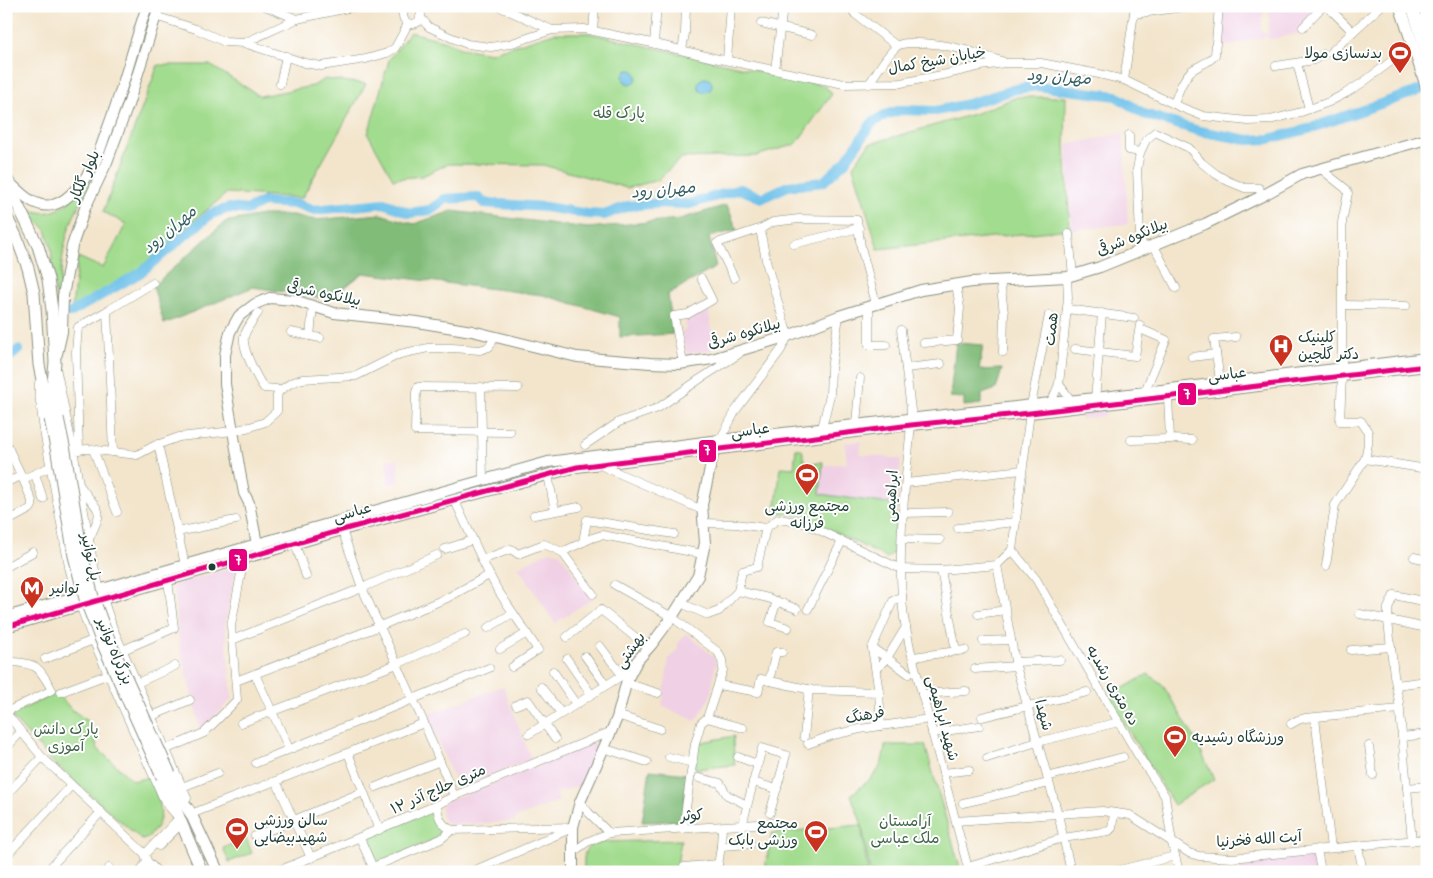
<svg xmlns="http://www.w3.org/2000/svg" width="1433" height="878" font-family="'Patrick Hand','Playpen Sans Arabic',sans-serif">
	<rect width="100%" height="100%" fill="#fff"/>
	<filter id="ink" filterUnits="userSpaceOnUse"><feTurbulence type="fractalNoise" baseFrequency=".02" numOctaves="2"/><feDisplacementMap in="SourceGraphic" scale="10" xChannelSelector="R" yChannelSelector="G"/><feConvolveMatrix kernelMatrix="1 2 1 2 8 2 1 2 1" color-interpolation-filters="sRGB"/></filter>
	<filter id="wash" filterUnits="userSpaceOnUse"><feTurbulence type="fractalNoise" baseFrequency=".0096" numOctaves="4" result="noise"/><feDisplacementMap in="SourceGraphic" scale="20" xChannelSelector="R" yChannelSelector="G"/><feGaussianBlur stdDeviation="1.12" result="paint"/><feColorMatrix in="noise" values="0 0 0 0 0 0 0 0 0 0 0 0 0 0 0 0 0 1.4 0 .05"/><feComposite in="paint" operator="in"/></filter>
	<g filter="url(#wash)">
		<rect width="100%" height="100%" fill="#f3e5cc"/>
		<g fill="#f0d0e5">
			<polygon points="1220,6 1265,6 1260,29 1268,35 1270,6 1320,6 1299,28 1301,33 1268,40 1268,36 1219,48"/>
			<polygon points="1123,133 1128,224 1072,230 1067,145"/>
			<polygon points="708,306 714,349 688,354 686,352 682,331 686,330 685,319"/>
			<polygon points="1104,409 1105,416 1081,419 1080,412"/>
			<polygon points="861,441 860,454 901,459 897,505 819,494 822,466 847,463 845,443"/>
			<polygon points="398,459 399,482 388,484 386,460"/>
			<polygon points="550,551 559,552 592,599 555,623 518,567"/>
			<polygon points="236,567 225,625 232,699 201,730 180,648 173,584"/>
			<polygon points="686,633 714,657 716,662 710,697 696,721 662,706 669,658 677,651 678,644"/>
			<polygon points="503,686 531,759 458,788 427,715"/>
			<polygon points="600,740 581,785 556,793 559,801 515,818 516,821 449,825 442,818 441,806 443,803"/>
			<polygon points="1315,857 1317,872 1240,872 1241,862"/>
		</g>
		<g fill="#a2dc8e" stroke="#608c61">
			<polygon points="410,32 446,41 460,48 491,53 554,33 588,33 825,86 832,94 796,144 756,156 681,158 658,180 627,188 543,165 448,164 422,176 393,179 368,134 389,60"/>
			<polygon points="158,65 210,65 260,96 313,86 325,79 366,84 302,198 227,193 171,240 158,258 72,308 78,257 103,268 126,224 103,212"/>
			<polygon points="1017,97 1066,97 1065,146 1070,229 878,249 853,166 869,144 974,114"/>
			<path d="M121,108h1c-2,9 -4,18 -7,26 -10,29 -29,54 -41,82 -16,34 -14,80 -15,117l-8,-86 -5,-17 -19,-20v-2c28,14 45,-7 60,-28 4,-6 10,-12 13,-19 8,-16 13,-34 19,-51z"/>
			<polygon points="796,449 802,449 805,464 823,462 820,494 897,505 894,552 887,558 803,516 775,512 781,467 794,468"/>
			<polygon points="1148,674 1162,684 1194,737 1214,779 1174,805 1108,697"/>
			<path d="M57,693l14,16 18,13 9,27 35,32 16,-4c8,20 20,37 3,56 -4,4 -5,6 -10,7l-87,-76 -45,-49z"/>
			<polygon points="734,736 733,742 735,765 695,769 697,743"/>
			<path d="M885,745h40l36,127h-91l-8,-47 -11,-30c21,-18 31,-20 34,-50z"/>
			<polygon points="432,810 443,836 378,863 366,839"/>
			<polygon points="861,825 868,872 764,872 772,833"/>
			<polygon points="246,838 252,853 229,862 223,848"/>
			<path d="M681,840l-5,32h-92c0,-19 -2,-26 18,-30z"/>
		</g>
		<g fill="#81bc79" stroke="#507c56">
			<polygon points="727,205 737,230 709,237 716,267 668,294 673,334 620,337 620,317 543,295 363,273 330,299 253,287 164,324 153,286 225,222 262,215 293,215 315,220 380,214 414,224 452,211 588,228 680,219"/>
			<polygon points="956,343 983,345 979,370 1002,369 996,389 982,394 982,404 964,406 964,398 950,397"/>
			<polygon points="650,770 687,774 682,821 642,822"/>
		</g>
		<g fill="#6ec1ea" stroke="#467f8f">
			<circle cx="630" cy="77" r="7"/>
			<circle cx="705" cy="85" r="7"/>
		</g>
		<g fill="none" stroke-linecap="round" stroke-linejoin="round">
			<g stroke="#6ec1ea" stroke-width="10">
				<polyline points="70,313 140,273 211,214 229,208 247,210 263,202 297,204 314,210 384,203 410,213 430,210 445,199 478,197 484,203 545,207 588,214 604,215 628,206 663,203 689,204 740,189 762,198 788,186 823,182 845,162 872,123 885,115 901,110 936,111 968,104 1016,89 1037,86 1116,96 1144,114 1199,131 1248,140 1269,139 1308,129 1415,92 1427,87"/>
				<polyline points="6,360 18,350"/>
			</g>
		</g>
	</g>
	<g filter="url(#ink)">
		<g fill="none" stroke-linecap="round" stroke-linejoin="round">
			<g stroke="#899180" stroke-width="9">
				<g id="minor">
					<polyline points="265,6 297,19"/>
					<polyline points="393,6 403,12"/>
					<polyline points="498,6 552,30"/>
					<polyline points="850,6 855,14 897,46"/>
					<polyline points="1327,6 1353,32"/>
					<circle cx="412" cy="15" r="9"/>
					<polyline points="1134,14 1190,6"/>
					<polyline points="155,16 196,29 225,42 244,43 305,63 321,66 366,59 387,53 395,48 408,24"/>
					<polyline points="420,17 429,27 450,37 467,44 491,47 509,44 552,30 584,29 647,42 714,58 844,84 901,83 947,74 981,66 1006,63 1041,63 1099,74 1124,80 1180,107 1203,116 1248,121 1270,120 1301,112 1329,102 1346,93 1362,83 1397,57 1413,44"/>
					<polyline points="761,23 812,35"/>
					<polyline points="1418,25 1427,14"/>
					<polyline points="1303,27 1323,6"/>
					<polyline points="593,30 595,6"/>
					<polyline points="244,43 297,19 357,6"/>
					<polyline points="654,43 657,6"/>
					<polyline points="682,50 685,33 686,6"/>
					<polyline points="1331,52 1381,6"/>
					<polyline points="727,60 731,6"/>
					<polyline points="1297,63 1309,109"/>
					<polyline points="1276,66 1314,60 1324,54"/>
					<polyline points="775,70 783,7"/>
					<polyline points="1124,80 1135,6"/>
					<polyline points="280,84 286,56"/>
					<path d="M869,84c8,-12 16,-27 27,-37 5,-5 15,-4 22,-4 33,1 55,9 86,19"/>
					<path d="M1174,104c4,-11 8,-24 17,-33 8,-6 18,-8 24,-16l4,-49"/>
					<polyline points="1129,135 1129,150 1140,152"/>
					<polyline points="1321,169 1346,189 1348,193 1342,222 1342,376 1340,421 1361,421 1368,432 1368,444 1365,459 1335,505 1326,566"/>
					<polyline points="1069,234 1073,276"/>
					<polyline points="794,244 859,228"/>
					<polyline points="1153,244 1176,288"/>
					<polyline points="1143,248 1140,235 1137,169 1140,153 1146,140 1155,132 1189,148 1202,163 1216,174 1228,181 1245,188 1259,188 1262,196"/>
					<polyline points="734,278 717,243 762,228"/>
					<polyline points="1000,280 1004,313 1003,352"/>
					<polyline points="1343,305 1406,306"/>
					<polyline points="869,307 869,345 886,345"/>
					<polyline points="1067,309 1134,318"/>
					<polyline points="107,311 153,283"/>
					<path d="M258,313c-5,7 -12,16 -14,24 -2,12 13,41 20,51l12,1 3,2"/>
					<path d="M901,330l10,80v15c-6,64 -15,129 -7,193 2,10 4,20 6,30l59,224"/>
					<polyline points="291,332 320,338"/>
					<polyline points="310,336 313,306"/>
					<polyline points="924,343 957,340 960,308 956,284"/>
					<polyline points="1075,349 1135,356 1140,325"/>
					<polyline points="1192,357 1216,354"/>
					<polyline points="683,363 674,316 688,314 712,300 701,278"/>
					<polyline points="906,368 941,364"/>
					<polyline points="57,372 73,450 93,562 100,590 113,628 187,798"/>
					<polyline points="1059,384 1073,403"/>
					<polyline points="481,387 483,480"/>
					<polyline points="1221,388 1214,339 1236,337"/>
					<polyline points="279,391 291,383 302,379 356,376 400,354 428,348 452,348 480,350 489,347 495,337"/>
					<polyline points="1143,396 1166,340 1145,331"/>
					<polyline points="1168,397 1170,439"/>
					<polyline points="1095,401 1102,313"/>
					<polyline points="1048,404 1053,398 1059,384 1068,298 1067,277"/>
					<polyline points="856,424 860,378"/>
					<polyline points="822,428 830,395 831,369 839,316"/>
					<polyline points="510,432 415,431 416,392 418,387 518,388"/>
					<polyline points="720,440 736,410 781,350 788,336 767,265 760,229 773,222 799,219 857,220 861,247 876,304"/>
					<polyline points="1131,440 1170,439 1192,440"/>
					<polyline points="6,443 23,479 32,501 32,506 30,509 6,522"/>
					<polyline points="158,444 185,565"/>
					<polyline points="585,445 619,422 658,408 700,379 739,354"/>
					<polyline points="93,449 117,512"/>
					<polyline points="74,450 88,449 137,455 154,446 179,437 233,431 250,427 265,422 277,411 277,396 279,391"/>
					<polyline points="79,450 76,352 78,327 107,311 113,452"/>
					<polyline points="1365,459 1427,469"/>
					<polyline points="600,465 702,510"/>
					<polyline points="35,474 43,499"/>
					<polyline points="548,475 555,511"/>
					<polyline points="23,479 52,466"/>
					<polyline points="6,482 22,476"/>
					<polyline points="906,483 1022,470"/>
					<path d="M81,487c19,28 24,19 8,52"/>
					<polyline points="454,499 486,568 497,589 538,650 512,667"/>
					<polyline points="903,513 948,512"/>
					<polyline points="534,515 579,507"/>
					<polyline points="704,523 736,524 766,528 778,519 804,523 901,569 941,570 997,565 1012,550"/>
					<polyline points="958,528 1016,522"/>
					<polyline points="342,530 362,588 424,723 454,796"/>
					<polyline points="177,532 236,520"/>
					<polyline points="902,539 940,540"/>
					<polyline points="583,542 587,520 674,534"/>
					<polyline points="295,543 306,576"/>
					<polyline points="445,549 473,540"/>
					<polyline points="1012,550 1036,579 1100,690 1138,755 1165,796 1172,843 1179,872"/>
					<polyline points="1012,550 1031,405 1049,315"/>
					<polyline points="562,552 593,594"/>
					<polyline points="1414,557 1427,560"/>
					<polyline points="482,560 511,549 518,554 544,544 562,552 592,538 602,535 703,554"/>
					<polyline points="997,565 1016,666 1058,814 1071,872"/>
					<polyline points="6,567 33,552"/>
					<polyline points="941,570 956,651"/>
					<polyline points="615,585 672,617 718,652 722,660 723,670 707,718 701,723 695,744 683,829"/>
					<polyline points="738,591 768,598 797,609"/>
					<polyline points="777,601 770,622 788,628"/>
					<polyline points="681,603 708,615 719,611 738,591 742,571 757,567 766,528"/>
					<polyline points="808,609 842,541"/>
					<polyline points="978,614 1006,610"/>
					<polyline points="1360,614 1427,628"/>
					<polyline points="488,628 513,613"/>
					<polyline points="567,637 601,610 649,648"/>
					<polyline points="232,640 362,588 437,555"/>
					<polyline points="983,641 1011,640"/>
					<polyline points="600,646 622,675"/>
					<polyline points="872,648 893,601 902,596"/>
					<polyline points="500,649 527,633"/>
					<polyline points="123,650 174,628 168,580"/>
					<polyline points="1351,650 1391,647"/>
					<polyline points="585,656 606,685"/>
					<polyline points="913,657 965,650"/>
					<polyline points="45,659 93,640"/>
					<polyline points="567,659 591,694"/>
					<path d="M6,661c31,4 30,1 46,29l-46,22"/>
					<polyline points="1015,662 1060,660"/>
					<polyline points="876,669 887,658 909,674"/>
					<polyline points="975,669 1016,666"/>
					<polyline points="553,671 576,704"/>
					<polyline points="255,674 289,749"/>
					<polyline points="236,681 380,626 447,598 489,575"/>
					<polyline points="769,681 776,652 782,652"/>
					<polyline points="137,683 175,666"/>
					<polyline points="626,683 658,693"/>
					<polyline points="718,685 758,692 761,679 812,690 879,692"/>
					<polyline points="1396,685 1427,681"/>
					<polyline points="541,687 561,713"/>
					<polyline points="61,692 109,674"/>
					<polyline points="922,694 966,691"/>
					<polyline points="516,705 528,700 555,739"/>
					<polyline points="6,713 42,757 145,854 179,818 165,802 93,640 77,597 69,567 44,431 39,394 39,383"/>
					<polyline points="617,715 660,729"/>
					<polyline points="152,716 190,700"/>
					<polyline points="982,717 1087,692"/>
					<polyline points="707,718 743,728"/>
					<polyline points="1315,718 1331,848"/>
					<polyline points="241,723 397,664 465,634"/>
					<polyline points="1291,724 1298,720 1305,718 1400,709"/>
					<polyline points="881,726 879,692 872,648 887,658 906,627"/>
					<polyline points="932,733 979,726"/>
					<polyline points="529,734 632,669"/>
					<polyline points="804,737 809,689"/>
					<polyline points="1402,737 1427,734"/>
					<polyline points="808,744 833,735 860,729 929,719"/>
					<polyline points="1369,746 1373,775"/>
					<polyline points="6,748 21,732"/>
					<polyline points="603,748 647,762"/>
					<polyline points="167,749 204,733 237,700 231,626 244,558"/>
					<polyline points="348,753 379,830"/>
					<polyline points="669,757 693,763"/>
					<polyline points="738,757 757,764"/>
					<polyline points="987,758 1037,742 1119,722"/>
					<polyline points="256,763 489,668"/>
					<polyline points="943,773 969,770"/>
					<polyline points="1047,777 1123,757"/>
					<polyline points="699,778 720,783 727,795 747,805"/>
					<polyline points="276,781 311,858"/>
					<polyline points="753,782 777,789"/>
					<polyline points="182,787 218,773"/>
					<polyline points="376,787 440,761"/>
					<polyline points="1407,788 1427,786"/>
					<polyline points="6,795 42,757"/>
					<polyline points="580,802 589,813 609,833"/>
					<polyline points="963,803 1049,783"/>
					<path d="M437,805c1,12 4,20 15,25l121,-3"/>
					<polyline points="190,809 191,814 424,723"/>
					<polyline points="956,821 1102,811 1130,815 1189,853 1199,856 1232,858 1427,839"/>
					<polyline points="742,826 762,748 786,755 770,813"/>
					<polyline points="255,836 363,792"/>
					<polyline points="360,838 374,870"/>
					<polyline points="1412,841 1399,702 1394,675 1388,621 1388,608 1394,595 1427,602"/>
					<polyline points="159,846 181,824"/>
					<polyline points="721,846 751,844"/>
					<polyline points="1358,846 1363,872"/>
					<polyline points="1317,849 1321,872"/>
					<polyline points="573,852 587,842 609,833 776,823"/>
					<polyline points="145,854 147,861 158,872"/>
					<polyline points="6,856 71,786"/>
					<polyline points="373,867 441,839 452,830"/>
					<polyline points="684,867 718,864"/>
					<polyline points="968,867 1063,838 1109,831 1112,828 1114,813"/>
					<polyline points="1338,869 1343,872"/>
					<polyline points="46,872 101,812"/>
					<polyline points="108,872 109,868"/>
					<polyline points="140,872 147,861"/>
					<polyline points="276,872 437,805 454,796 610,732"/>
					<polyline points="471,872 570,829"/>
					<polyline points="717,872 721,846 722,827"/>
					<polyline points="1112,872 1175,856"/>
				</g>
			</g>
			<g stroke="#899180" stroke-width="12">
				<g id="major">
					<path d="M8,181c12,11 26,28 45,24 18,-5 34,-28 42,-43 5,-10 8,-22 12,-32 16,-41 26,-83 40,-124"/>
					<polyline points="57,354 62,332 63,296 72,246 85,208 107,162 128,105 159,6"/>
					<polyline points="259,554 249,503 244,493 240,472 225,384 225,355 230,332 239,316 255,304 270,298 294,300 334,313 417,322 472,331 577,357 650,363 679,364 712,359 788,336 839,316 921,290 972,282 1067,277 1100,267 1205,224 1262,196 1302,174 1427,139"/>
					<polyline points="6,617 257,544 548,462 720,440 1095,398 1427,358"/>
					<polyline points="6,627 342,530 577,467 911,425 1030,413 1427,366"/>
					<polyline points="573,872 573,827 580,802 617,718 627,680 637,661 652,644 672,617 698,576 705,543 702,505 714,450 717,446"/>
				</g>
			</g>
			<g stroke="#899180" stroke-width="13">
				<g id="highway">
					<polyline points="1400,6 1427,88"/>
					<polyline points="1412,6 1427,54"/>
					<polyline points="6,181 38,246 48,279 52,310 55,362 53,383 58,418"/>
					<polyline points="6,216 16,236 28,268 34,293 39,365 50,419"/>
					<polyline points="170,774 183,802 191,814 218,872"/>
					<polyline points="162,777 202,872"/>
				</g>
			</g>
			<use href="#minor" stroke="#fff" stroke-width="8"/>
			<use href="#major" stroke="#fff" stroke-width="10"/>
			<use href="#highway" stroke="#fff" stroke-width="11"/>
			<g stroke="#899180" stroke-width="13" stroke-linecap="butt">
				<g id="highway-bridge">
					<polyline points="58,418 65,451 82,554 93,597 107,635 170,774"/>
					<polyline points="50,419 57,453 74,556 85,599 100,638 162,777"/>
				</g>
			</g>
			<use href="#highway-bridge" stroke="#fff" stroke-width="11"/>
			<g stroke="#fff" stroke-width="9">
				<polyline id="bus-1" points="6,627 342,530 577,467 911,425 1030,413 1427,366"/>
			</g>
			<use href="#bus-1" stroke="#e5007d" stroke-width="5"/>
		</g>
	</g>
	<defs>
		<g id="stadium-pin" transform="scale(1.25)"><path d="M0 17L-7.5 6A9.5 9.5 0 1 1 7.5 6Z" fill="#c8321e" stroke="#fff"/><path d="M0-5a6.5 5 0 1 0 0 10a6.5 5 0 1 0 0-10ZM-3.5-1.8h7v3.6h-7Z" fill="#fff"/></g>
		<g id="hospital-pin" transform="scale(1.25)"><path d="M0 17L-7.5 6A9.5 9.5 0 1 1 7.5 6Z" fill="#c8321e" stroke="#fff"/><path d="M-5-5h3v3.5h4V-5h3V5h-3V1.5h-4V5h-3Z" fill="#fff"/></g>
		<g id="metro-pin" transform="scale(1.25)"><path d="M0 17L-7.5 6A9.5 9.5 0 1 1 7.5 6Z" fill="#c8321e" stroke="#fff"/><path d="M-5.5 5V-5H-3L0 0L3-5H5.5V5H3V-.5L0 4L-3-.5V5Z" fill="#fff"/></g>
	</defs>
	<g fill-rule="evenodd">
		<use href="#stadium-pin" x="1400" y="53"/>
		<use href="#hospital-pin" x="1281" y="346"/>
		<use href="#stadium-pin" x="807" y="475"/>
		<use href="#metro-pin" x="32" y="588"/>
		<use href="#stadium-pin" x="1175" y="737"/>
		<use href="#stadium-pin" x="237" y="829"/>
		<use href="#stadium-pin" x="816" y="832"/>
	</g>
	<circle fill="#1f3d34" stroke="#fff" stroke-width="2" cx="212" cy="567" r="4.5"/>
	<g text-anchor="middle" stroke-width="4" stroke-linejoin="round" paint-order="stroke">
		<g font-size="15" fill="#1f3d34" stroke="#fff" text-anchor="start">
			<text x="1382" y="58" text-anchor="end">بدنسازی مولا</text>
			<text x="1298" y="342">کلینیک<tspan x="1298" dy="17">دکتر گلچین</tspan></text>
			<text x="807" y="511" text-anchor="middle">مجتمع ورزشی<tspan x="807" dy="17">فرزانه</tspan></text>
			<text x="50" y="593">توانیر</text>
			<text x="1192" y="742">ورزشگاه رشیدیه</text>
			<text x="254" y="825">سالن ورزشی<tspan x="254" dy="17">شهیدبیضایی</tspan></text>
			<text x="798" y="828" text-anchor="end">مجتمع<tspan x="798" dy="17">ورزشی بابک</tspan></text>
		</g>
		<g font-size="15" fill="#1f3d34" stroke="#fff">
			<text transform="translate(937 60) rotate(-10)" y="5">خیابان شیخ کمال</text>
			<text transform="translate(84 176) rotate(-66)" y="5">بلوار گلکار</text>
			<text transform="translate(1132 237) rotate(-22)" y="5">بیلانکوه شرقی</text>
			<text transform="translate(324 293) rotate(12)" y="5">بیلانکوه شرقی</text>
			<text transform="translate(1051 329) rotate(-84)" y="5">همت</text>
			<text transform="translate(744 333) rotate(-16)" y="5">بیلانکوه شرقی</text>
			<text transform="translate(1227 374) rotate(-7)" y="5">عباسى</text>
			<text transform="translate(750 430) rotate(-8)" y="5">عباسى</text>
			<text transform="translate(891 496) rotate(-86)" y="5">ابراهیمی</text>
			<text transform="translate(352 512) rotate(-16)" y="5">عباسى</text>
			<text transform="translate(91 557) rotate(78)" y="5">پل توانیر</text>
			<text transform="translate(630 650) rotate(-55)" y="5">بهشتی</text>
			<text transform="translate(115 651) rotate(67)" y="5">بزرگراه توانیر</text>
			<text transform="translate(1113 685) rotate(60)" y="5">ده متری رشدیه</text>
			<text transform="translate(865 715) rotate(-10)" y="5">فرهنگ</text>
			<text transform="translate(1044 715) rotate(75)" y="5">شهدا</text>
			<text transform="translate(943 718) rotate(75)" y="5">شهید ابراهیمی</text>
			<text transform="translate(438 789) rotate(-24)" y="5">۱۲ متری حلاج آذر</text>
			<text transform="translate(692 815) rotate(-4)" y="5">کوثر</text>
			<text transform="translate(1259 839) rotate(-4)" y="5">آیت الله فخرنیا</text>
		</g>
		<g font-size="15" fill="#40654a" stroke="#fff">
			<text x="619" y="118">پارک قله</text>
			<text x="66" y="734">پارک دانش<tspan x="66" dy="17">آموزی</tspan></text>
			<text x="905" y="826">آرامستان<tspan x="905" dy="17">ملک عباسی</tspan></text>
		</g>
		<g font-size="16" font-style="italic" fill="#335e62" stroke="#fff">
			<text transform="translate(1059 76) rotate(4)" y="6">مهران رود</text>
			<text transform="translate(663 189) rotate(-5)" y="6">مهران رود</text>
			<text transform="translate(169 229) rotate(-40)" y="6">مهران رود</text>
		</g>
	</g>
	<g stroke="#fff" stroke-width="2">
		<rect x="1177" y="382" width="20" height="24" rx="5" fill="#e5007d"/>
		<rect x="698" y="439" width="19" height="24" rx="5" fill="#e5007d"/>
		<rect x="228" y="548" width="20" height="24" rx="5" fill="#e5007d"/>
	</g>
	<g font-size="14" text-anchor="middle" font-weight="bold" fill="#fff">
		<text x="1187" y="399">7</text>
		<text x="707" y="455">7</text>
		<text x="238" y="565">7</text>
	</g>
	<rect width="1433" height="878" fill="none" stroke="#fff" stroke-width="25"/>
</svg>
